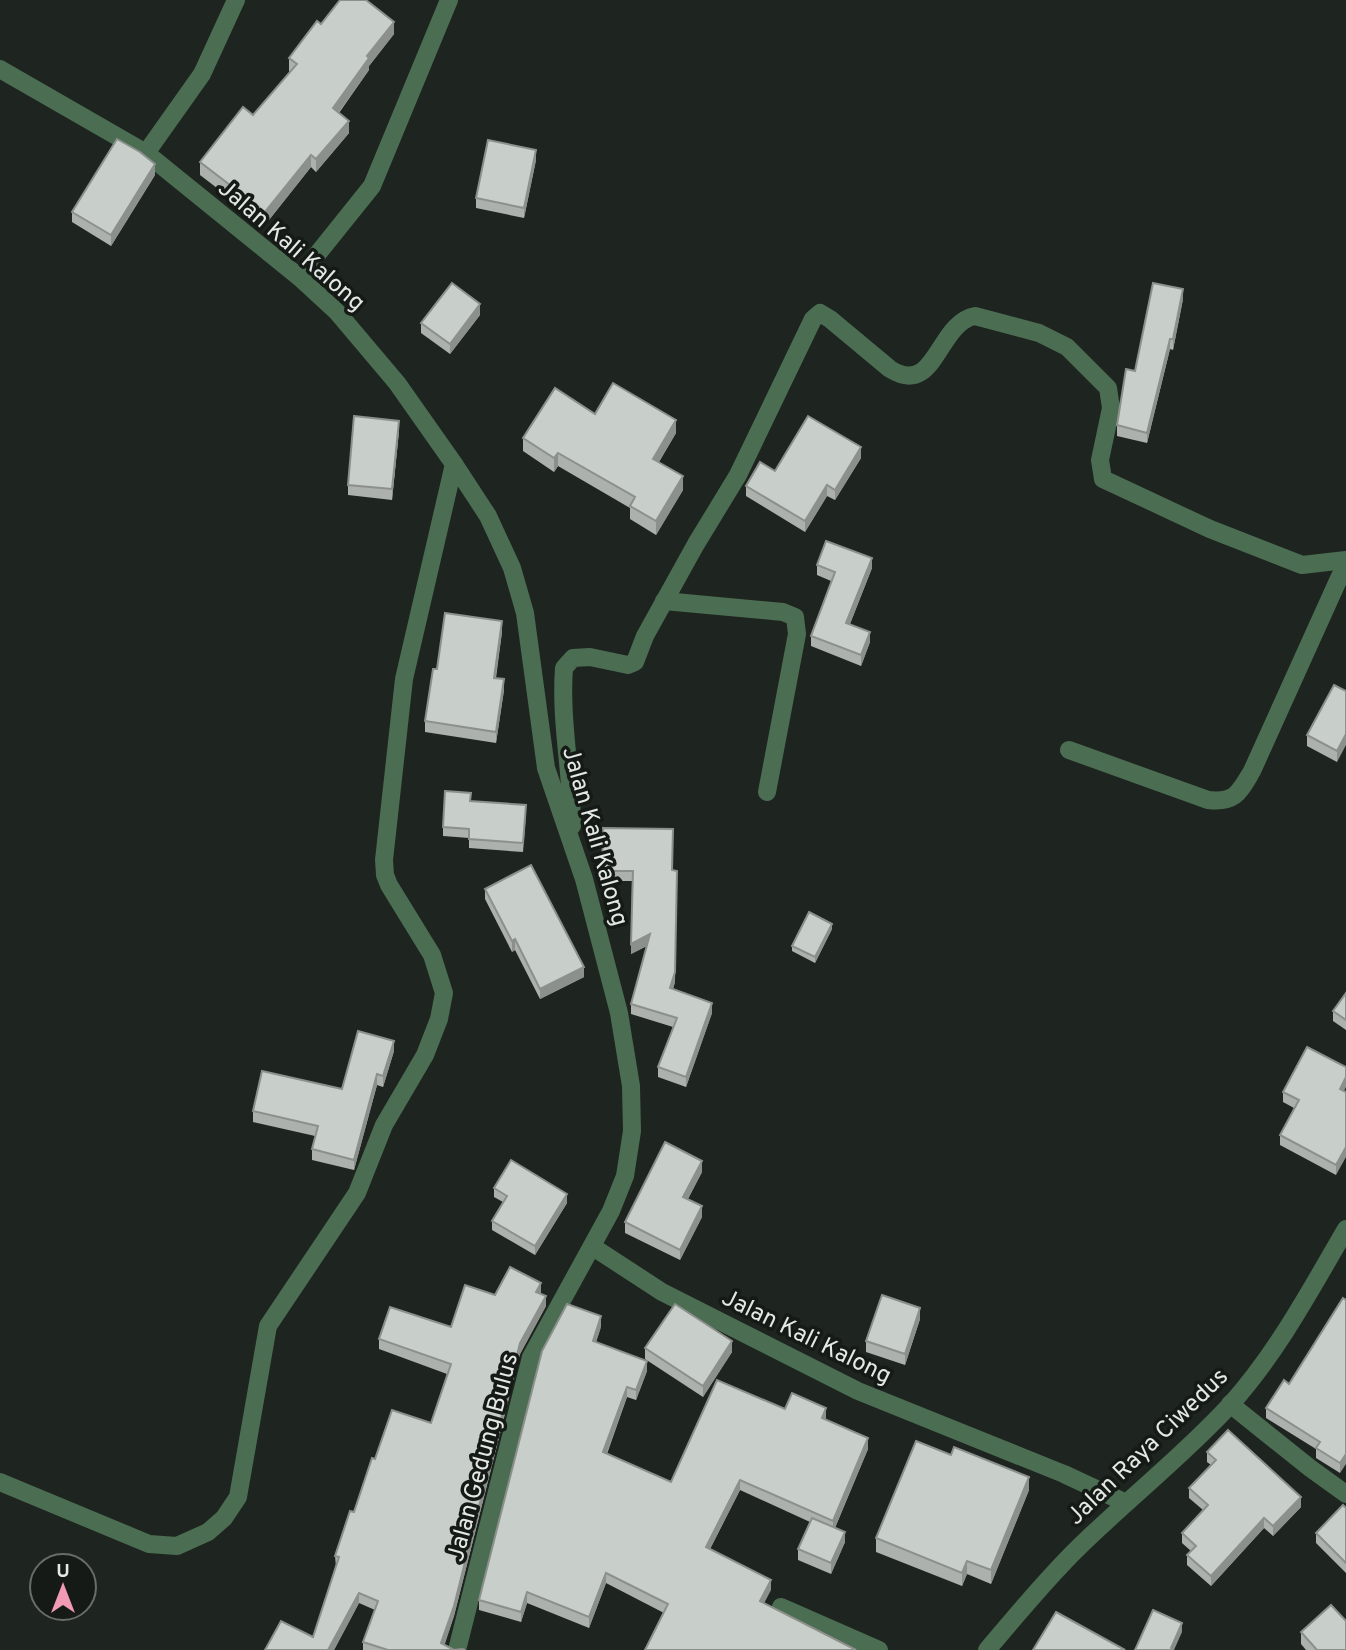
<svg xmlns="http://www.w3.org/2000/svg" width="1346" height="1650" font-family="Overpass,sans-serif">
	<rect width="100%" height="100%" fill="#1e241f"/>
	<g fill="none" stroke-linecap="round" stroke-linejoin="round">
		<g stroke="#4b6d52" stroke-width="18">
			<polyline points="0,69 146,153 299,277 337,312 397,383 454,464 488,516 512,568 525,613 546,768 584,879 619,1013 631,1086 632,1131 625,1176 611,1211 531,1357 457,1650"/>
			<polyline points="146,153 202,74 236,0"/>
			<polyline points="299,277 372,186 449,0"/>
			<polyline points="664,601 783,612 795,617 797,634 767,792"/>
			<path d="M1069,750l139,50c27,3 31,-7 44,-29l94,-208"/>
			<path d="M572,826c0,-53 -12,-105 -8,-158l9,-10 17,-1 38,8 7,-3 10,-26 51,-92 42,-69 75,-156 7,-6 10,6 60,50c46,29 47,-46 85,-53l64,17 28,14 41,41 3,20 -11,52 3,19 107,50 92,36 44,-5"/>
			<polyline points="593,1247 662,1292 858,1391 1064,1474 1126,1503"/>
			<polyline points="1230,1404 1310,1468 1346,1494"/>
			<polyline points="0,1482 149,1544 177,1546 208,1532 224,1518 238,1497 268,1326 357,1193 384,1125 425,1055 439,1019 444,993 432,955 389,885 385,875 384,860 404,679 454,464"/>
			<polyline points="781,1607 879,1650"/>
			<path d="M987,1650c30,-35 59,-71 92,-103 49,-48 104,-91 151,-142 47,-52 81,-116 116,-176"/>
		</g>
	</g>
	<g fill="#acb1ad">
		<polygon points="321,24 394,34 369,66 369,70 339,113 349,133 316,172 311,167 265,225 200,175 200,162 253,115 290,72 289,71 289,58"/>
		<polygon points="536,160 524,218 476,208 476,198"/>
		<polygon points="155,175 111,246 72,222 72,212"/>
		<polygon points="1183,299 1173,350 1170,349 1147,443 1117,436 1117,425 1135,371"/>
		<polygon points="480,315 450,354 421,333 421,323"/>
		<polygon points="595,414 676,433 659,462 683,490 656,535 630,519 630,508 558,466 554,472 523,451 523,438"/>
		<polygon points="399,431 392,500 348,495 348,485"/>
		<polygon points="861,458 835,500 827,496 805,532 746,496 746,486 775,471"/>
		<polygon points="817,565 872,568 850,624 870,642 861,666 811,646 811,636 831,581 817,575"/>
		<polygon points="502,632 496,678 504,690 496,743 425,732 425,721 437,669"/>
		<polygon points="1346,691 1337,762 1307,746 1307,735"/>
		<polygon points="471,801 526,814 523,852 469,848 469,838 443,836 443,827"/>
		<polygon points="603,828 673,870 675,982 673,989 712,1013 686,1087 658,1077 658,1067 673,1027 631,1014 631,1004 647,946 631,954 632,881 602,881"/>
		<polygon points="485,889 584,977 540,999 515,950 512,952 485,899"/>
		<polygon points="832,929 815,963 792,951 792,946"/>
		<polygon points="1346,993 1346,1030 1333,1021 1333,1011"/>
		<polygon points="394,1051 383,1087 377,1085 354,1170 312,1160 312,1149 315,1136 253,1122 253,1111 342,1089"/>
		<polygon points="1344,1091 1336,1175 1280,1145 1280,1135 1294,1108 1283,1102 1283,1092"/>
		<polygon points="702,1172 688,1199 702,1217 680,1260 625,1233 625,1222"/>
		<polygon points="494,1188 567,1203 535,1255 492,1230 492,1221 503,1202 494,1197"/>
		<polygon points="541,1294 546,1306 520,1354 454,1616 444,1645 454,1650 465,1650 363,1650 363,1642 375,1610 359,1603 334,1650 265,1650 313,1637 336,1567 335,1556 375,1459 431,1423 447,1374 379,1349 379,1339 451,1327 495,1295"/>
		<polygon points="1346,1300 1340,1473 1316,1458 1316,1449 1266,1418 1266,1408 1289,1384"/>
		<polygon points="920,1319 905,1365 866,1352 866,1341"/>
		<polygon points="601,1327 596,1342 647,1371 636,1400 627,1397 607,1454 671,1482 785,1409 826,1418 825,1420 868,1449 835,1528 845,1542 831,1574 798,1560 798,1549 810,1522 740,1490 710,1549 771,1590 664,1613 606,1583 589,1628 527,1603 521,1622 479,1610 479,1600"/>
		<polygon points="645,1348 732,1352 703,1397 645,1359"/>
		<polygon points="1207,1452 1301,1507 1273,1536 1264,1528 1211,1586 1187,1565 1187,1555 1191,1551 1182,1543 1182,1533 1203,1510 1189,1498 1189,1488 1211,1465 1207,1462"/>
		<polygon points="1029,1490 991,1584 967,1574 962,1586 876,1552 876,1538"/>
		<polygon points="1346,1508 1346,1573 1316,1543 1316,1533"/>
		<polygon points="1301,1632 1346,1650 1306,1650 1301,1644"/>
	</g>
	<g fill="#8c908d">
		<polygon points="394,22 394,34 369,66 369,70 333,120 333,108 367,56"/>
		<polygon points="349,121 349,133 316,172 316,159"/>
		<polygon points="536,150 536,160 524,218 524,208"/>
		<polygon points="311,155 311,167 265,225 265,212"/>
		<polygon points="155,164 155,175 111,246 111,235"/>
		<polygon points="1183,289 1183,299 1173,350 1173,339"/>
		<polygon points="480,304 480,315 450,354 450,344"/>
		<polygon points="1170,339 1170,349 1147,443 1147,433"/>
		<polygon points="676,420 676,433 653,472 653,459"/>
		<polygon points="399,421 399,431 392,500 392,489"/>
		<polygon points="861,447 861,458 835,500 835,490"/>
		<polygon points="558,453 558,466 554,472 554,458"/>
		<polygon points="683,476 683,490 656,535 656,521"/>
		<polygon points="827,485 827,496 805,532 805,521"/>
		<polygon points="872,558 872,568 846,634 846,623"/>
		<polygon points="502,621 502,632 494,688 494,678"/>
		<polygon points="870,632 870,642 861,666 861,655"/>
		<polygon points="504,679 504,690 496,743 496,732"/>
		<polygon points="1346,734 1346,745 1337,762 1337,751"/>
		<polygon points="677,881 675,982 670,998 670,988"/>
		<polygon points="832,924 832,929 815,963 815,957"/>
		<polygon points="650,934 650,944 631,954 631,944"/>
		<polygon points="515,939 515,950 512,952 512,941"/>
		<polygon points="584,967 584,977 540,999 540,989"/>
		<polygon points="712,1003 712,1013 686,1087 686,1077"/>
		<polygon points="394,1041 394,1051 383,1087 383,1076"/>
		<polygon points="377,1074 377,1085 354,1170 354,1160"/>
		<polygon points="1346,1077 1346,1087 1340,1099 1340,1089"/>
		<polygon points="1346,1147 1346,1157 1336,1175 1336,1165"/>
		<polygon points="702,1161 702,1172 683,1208 683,1197"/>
		<polygon points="567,1194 567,1203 535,1255 535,1246"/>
		<polygon points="702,1206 702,1217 680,1260 680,1250"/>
		<polygon points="541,1283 541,1294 536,1292"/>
		<polygon points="546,1296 546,1306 520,1354 454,1616 443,1650 441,1643 520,1343"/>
		<polygon points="920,1308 920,1319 905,1365 905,1354"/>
		<polygon points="601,1316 601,1327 593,1351 593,1341"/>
		<polygon points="732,1341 732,1352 703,1397 703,1386"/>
		<polygon points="647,1361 647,1371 636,1400 636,1390"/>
		<polygon points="627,1387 627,1397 603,1463 603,1452"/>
		<polygon points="826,1408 826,1418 822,1429 822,1418"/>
		<polygon points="868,1438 868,1449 833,1532 833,1521"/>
		<polygon points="1346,1454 1346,1464 1340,1473 1340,1463"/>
		<polygon points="1029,1477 1029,1490 991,1584 991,1570"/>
		<polygon points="740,1480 740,1490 706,1557 706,1547"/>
		<polygon points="1301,1497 1301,1507 1273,1536 1273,1526"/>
		<polygon points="1264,1518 1264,1528 1211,1586 1211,1576"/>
		<polygon points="845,1532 845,1542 831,1574 831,1563"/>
		<polygon points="967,1561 967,1574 962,1586 962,1573"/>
		<polygon points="606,1573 606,1583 589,1628 589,1617"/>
		<polygon points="771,1580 771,1590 760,1611 760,1601"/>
		<polygon points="527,1592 527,1603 521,1622 521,1612"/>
		<polygon points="359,1593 359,1603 334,1650 328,1650"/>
		<polygon points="1182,1623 1182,1632 1174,1650 1171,1650"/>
	</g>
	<g fill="#c8cec9" stroke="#8c908d" stroke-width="2">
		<polygon points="340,0 366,0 394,22 367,56 369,58 333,108 349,121 316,159 311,155 265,212 200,162 243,107 253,115 297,64 289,58 317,21 321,24"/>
		<polygon points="117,139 140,152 155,164 111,235 72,212"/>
		<polygon points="488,140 536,150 524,208 476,198"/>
		<polygon points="452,283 480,304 450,344 421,323"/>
		<polygon points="1153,283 1183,289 1173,339 1170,339 1147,433 1117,425 1126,369 1135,371"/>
		<polygon points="613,383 676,420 653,459 683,476 656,521 630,506 635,497 558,453 554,458 523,438 555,388 595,414"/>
		<polygon points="354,416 399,421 392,489 348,485"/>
		<polygon points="808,416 861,447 835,490 827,485 805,521 746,486 760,462 775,471"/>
		<polygon points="826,541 872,558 846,623 870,632 861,655 811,636 835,572 817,565"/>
		<polygon points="445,613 502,621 494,678 504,679 496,732 425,721 433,669 437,669"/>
		<polygon points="1334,685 1346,691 1346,734 1337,751 1307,735"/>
		<polygon points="445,791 471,793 470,801 526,805 523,843 469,839 469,829 443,827"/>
		<polygon points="603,828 673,829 672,870 677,871 675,972 670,988 712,1003 686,1077 658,1067 677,1018 631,1004 650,934 631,944 633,871 602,871"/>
		<polygon points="531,865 584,967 540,989 515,939 512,941 485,889"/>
		<polygon points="809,912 832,924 815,957 792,946"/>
		<polygon points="1346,993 1346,1020 1333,1011"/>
		<polygon points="358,1031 394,1041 383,1076 377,1074 354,1160 312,1149 318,1126 253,1111 262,1071 342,1089"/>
		<polygon points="1307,1047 1346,1067 1346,1077 1340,1089 1346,1092 1346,1147 1336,1165 1280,1135 1299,1100 1283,1092"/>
		<polygon points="665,1142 702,1161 683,1197 702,1206 680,1250 625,1222"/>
		<polygon points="511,1160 567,1194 535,1246 492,1221 507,1196 494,1188"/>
		<polygon points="510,1267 541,1283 536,1292 546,1296 520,1343 454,1606 441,1643 454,1650 462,1649 465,1650 388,1650 363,1642 378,1601 359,1593 328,1650 265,1650 281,1621 313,1637 339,1557 335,1556 350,1511 354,1512 372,1458 375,1459 392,1410 431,1423 451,1364 379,1339 390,1307 451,1327 465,1285 495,1295"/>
		<polygon points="882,1295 920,1308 905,1354 866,1341"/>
		<polygon points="1343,1298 1346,1300 1346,1454 1340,1463 1316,1448 1320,1442 1266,1408 1284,1380 1289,1384"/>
		<polygon points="567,1304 601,1316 593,1341 647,1361 636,1390 627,1387 603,1452 671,1482 717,1380 785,1409 792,1393 826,1408 822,1418 868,1438 833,1521 740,1480 706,1547 771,1580 760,1601 856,1650 645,1650 668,1604 606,1573 589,1617 527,1592 521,1612 479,1600 542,1351"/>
		<polygon points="675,1304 732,1341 703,1386 645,1348"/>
		<polygon points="1228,1430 1301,1497 1273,1526 1264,1518 1211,1576 1187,1555 1196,1546 1182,1533 1208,1505 1189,1488 1216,1460 1207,1452"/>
		<polygon points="916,1441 951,1455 954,1447 1029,1477 991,1570 967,1561 962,1573 876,1538"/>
		<polygon points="1343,1505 1346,1508 1346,1563 1316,1533"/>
		<polygon points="812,1518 845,1532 831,1563 798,1549"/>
		<polygon points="1331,1605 1346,1621 1346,1650 1317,1650 1301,1632"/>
		<polygon points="1153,1610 1182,1623 1171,1648 1172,1650 1135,1650"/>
		<polygon points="1056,1612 1125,1650 1033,1650"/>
	</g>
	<g text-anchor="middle" stroke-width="7" stroke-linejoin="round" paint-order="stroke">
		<g font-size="24" fill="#e5e9e6" stroke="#151a16">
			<text transform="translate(292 245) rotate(41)" y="8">Jalan Kali Kalong</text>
			<text transform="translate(596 836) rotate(74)" y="8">Jalan Kali Kalong</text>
			<text transform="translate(807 1336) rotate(26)" y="8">Jalan Kali Kalong</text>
			<text transform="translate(1147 1446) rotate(-44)" y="8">Jalan Raya Ciwedus</text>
			<text transform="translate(482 1457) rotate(-75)" y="8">Jalan Gedung Bulus</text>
		</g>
	</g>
	<g transform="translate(63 1587)"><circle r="33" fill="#151a16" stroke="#686d69" stroke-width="2"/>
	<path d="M0-5L12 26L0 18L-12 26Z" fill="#f09ab4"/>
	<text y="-10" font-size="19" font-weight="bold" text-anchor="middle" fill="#e5e9e6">U</text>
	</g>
</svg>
